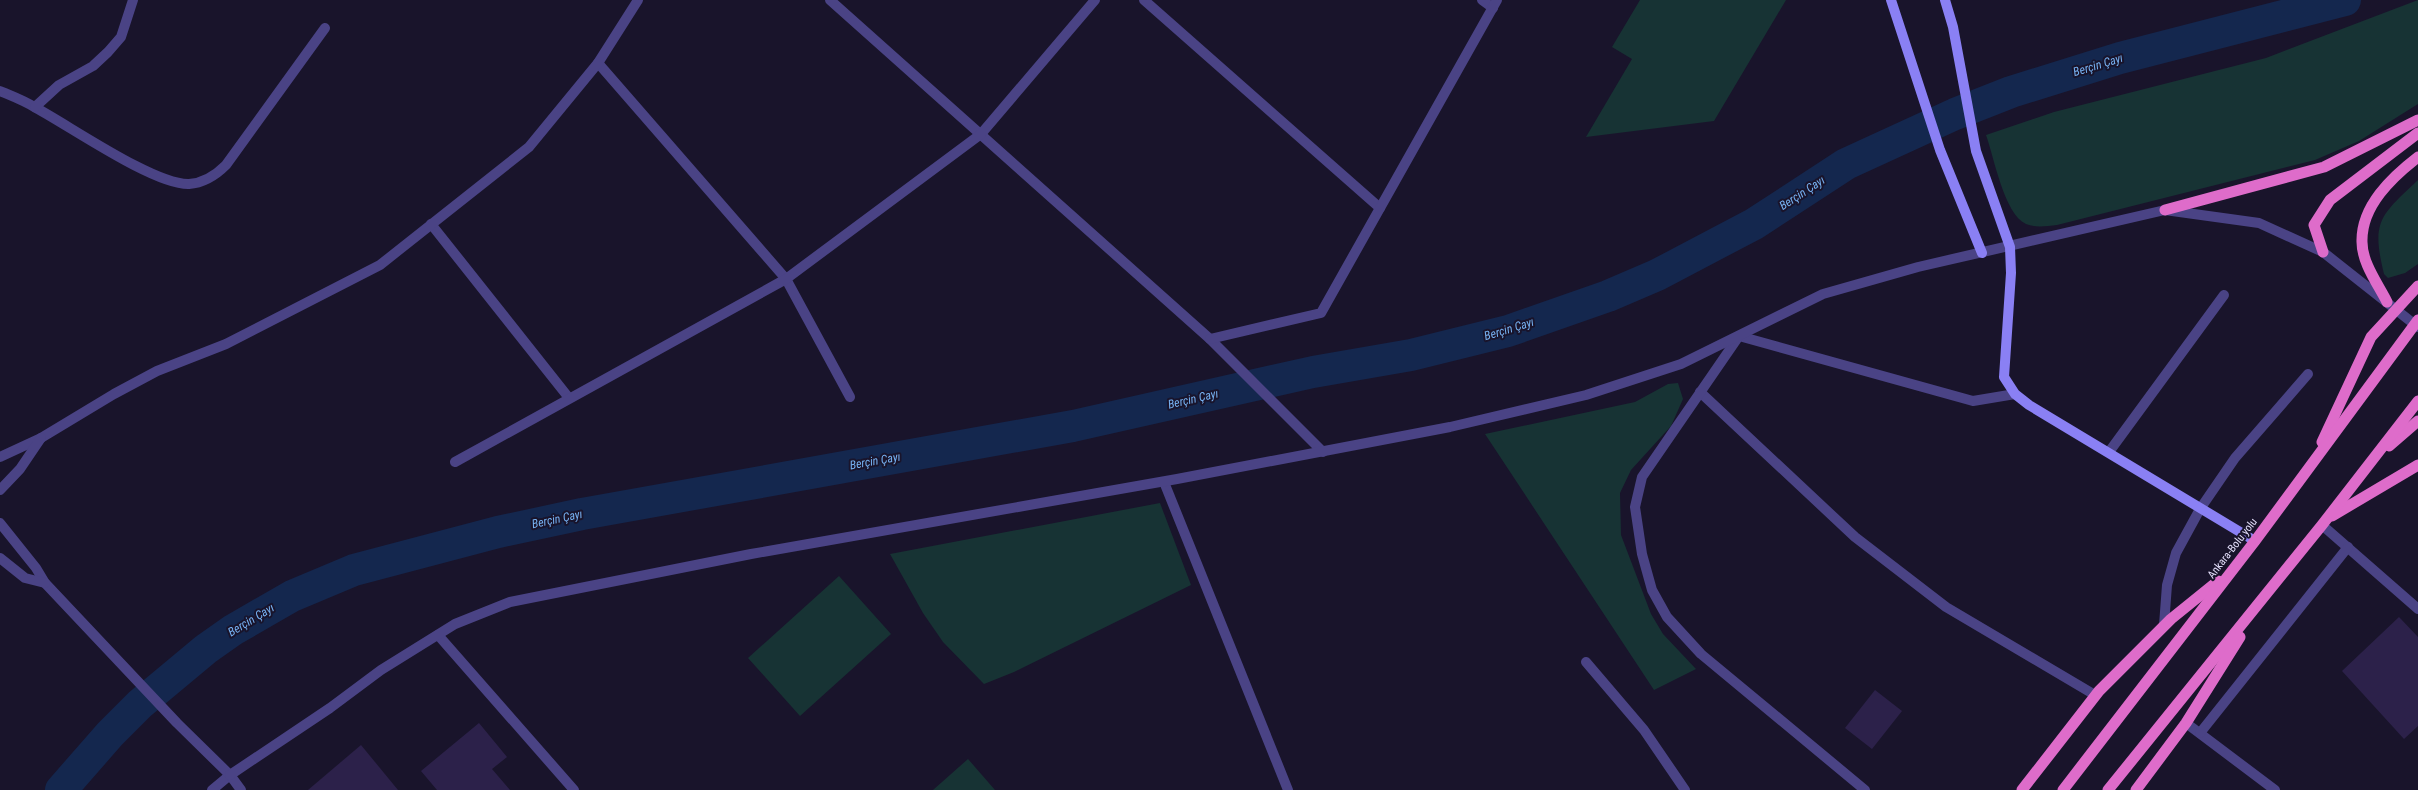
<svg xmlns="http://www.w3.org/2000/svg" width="2418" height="790" font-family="'Roboto Condensed',sans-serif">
	<rect width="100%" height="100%" fill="#19142b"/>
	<g fill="#173334">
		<polygon points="1640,0 1786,0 1714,121 1586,137 1632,59 1612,47"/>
		<path d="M2418,0v104l-59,37 -44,19 -258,65c-11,1 -21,3 -31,-1 -22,-10 -32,-67 -40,-89l68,-23 212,-54z"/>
		<path d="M2418,180v84l-13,9 -17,5 -4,-4c-13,-53 -4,-58 34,-94z"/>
		<polygon points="1678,383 1683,399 1671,426 1631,470 1620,493 1621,535 1651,614 1663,634 1696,669 1654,690 1485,434 1635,402 1668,384"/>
		<polygon points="1160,503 1191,585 1014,672 984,684 943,642 923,613 890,554"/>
		<polygon points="839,576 891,634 800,716 748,658"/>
		<polygon points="968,759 995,790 933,790"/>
	</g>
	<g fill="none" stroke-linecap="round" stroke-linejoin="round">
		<polyline stroke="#14274e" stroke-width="32" points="61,790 110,734 140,704 206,649 233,630 292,596 354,570 498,532 582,514 1073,426 1313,372 1411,355 1508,331 1608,296 1657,275 1754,224 1846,164 1955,114 2011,92 2120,58 2345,0"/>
	</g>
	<g fill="#2c214a">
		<polygon points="2399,617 2418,637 2418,726 2404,739 2342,671"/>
		<polygon points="1875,690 1902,711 1872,749 1845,728"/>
		<polygon points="479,723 507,757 492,769 510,790 437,790 421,771"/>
		<polygon points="361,745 398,790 308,790"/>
	</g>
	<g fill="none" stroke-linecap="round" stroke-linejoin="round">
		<g stroke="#4a4385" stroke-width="10">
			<polyline points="2164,625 2167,585 2176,553 2200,509"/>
			<polyline points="212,790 230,775"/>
		</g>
		<g stroke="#4a4385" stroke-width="10">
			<polyline points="830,0 1210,339 1323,452"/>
			<polyline points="1144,0 1380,208"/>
			<polyline points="1482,0 1493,8"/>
			<polyline points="598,63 786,279 850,397"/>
			<path d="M0,91c12,5 25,10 36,17 34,18 118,77 153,76 15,-1 27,-9 37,-19l99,-137"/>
			<polyline points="35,107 59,85 93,66 108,52 121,37 133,0"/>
			<polyline points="431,224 569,398"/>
			<polyline points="1210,339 1321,313 1497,0"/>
			<polyline points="1700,392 1855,537 1946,607 2095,695"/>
			<polyline points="2109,452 2224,295"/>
			<polyline points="455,462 786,279 981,134 1095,0"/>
			<polyline points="1164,482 1288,790"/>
			<polyline points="2200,509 2235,458 2308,374"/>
			<polyline points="2322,525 2418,609"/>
			<polyline points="438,635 574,790"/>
			<polyline points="1586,662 1644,730 1685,790"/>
			<polyline points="2186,723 2275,790"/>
			<polyline points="2200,733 2348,547"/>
			<polyline points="1865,790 1701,654 1667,617 1652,590 1642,554 1635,507 1642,477 1739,336 1973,401 2015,394"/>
		</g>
		<g stroke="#4a4385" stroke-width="10">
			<polyline points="0,457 41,438 114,394 157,371 226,344 380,265 529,147 598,63 638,0"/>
			<polyline points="0,490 20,469 41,438"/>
			<polyline points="0,523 36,568 45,583 177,723 230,775 241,790"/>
			<polyline points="0,558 25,578 45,583"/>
			<polyline points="230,775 330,708 381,670 455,624 510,602 751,554 1177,479 1450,427 1586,395 1681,364 1823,294 1918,267 2165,210 2259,223 2323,252 2418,327"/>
		</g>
		<g stroke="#8a80f4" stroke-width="10">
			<polyline points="1891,0 1940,150 1982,253"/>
			<polyline points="1945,0 1953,27 1976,151 2010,247 2011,273 2004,377 2015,394 2029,405 2255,541"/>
		</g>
		<g stroke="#de6cca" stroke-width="11">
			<polyline points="2165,210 2324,167 2418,120"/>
			<polyline points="2323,252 2314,225 2330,200 2418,133"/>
			<path d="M2387,302c-9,-18 -25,-39 -25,-60 -1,-36 30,-65 56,-85"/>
			<polyline points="2322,442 2371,337 2418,286"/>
			<polyline points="2389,446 2418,421"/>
			<polyline points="2332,516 2418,465"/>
			<polyline points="2022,790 2099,691 2171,619 2218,581"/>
			<polyline points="2063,790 2255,541 2418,320"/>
			<polyline points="2108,790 2322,525 2418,401"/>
			<polyline points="2136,790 2186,723 2240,637"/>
		</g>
	</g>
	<g text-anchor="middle" stroke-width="4" stroke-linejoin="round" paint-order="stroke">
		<g font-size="11" fill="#e5e0fc" stroke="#19142b">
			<text transform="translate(2232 548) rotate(-52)" y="4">Ankara-Bolu yolu</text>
		</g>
		<g font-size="12" font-style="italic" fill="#77b2f3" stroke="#19142b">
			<text transform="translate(2098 65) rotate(-17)" y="4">Berçin Çayı</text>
			<text transform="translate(1802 193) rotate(-33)" y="4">Berçin Çayı</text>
			<text transform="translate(1509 329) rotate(-17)" y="4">Berçin Çayı</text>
			<text transform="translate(1193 399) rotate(-13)" y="4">Berçin Çayı</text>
			<text transform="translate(875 461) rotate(-10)" y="4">Berçin Çayı</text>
			<text transform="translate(557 519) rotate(-12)" y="4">Berçin Çayı</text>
			<text transform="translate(251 620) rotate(-31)" y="4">Berçin Çayı</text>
		</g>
	</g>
</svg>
